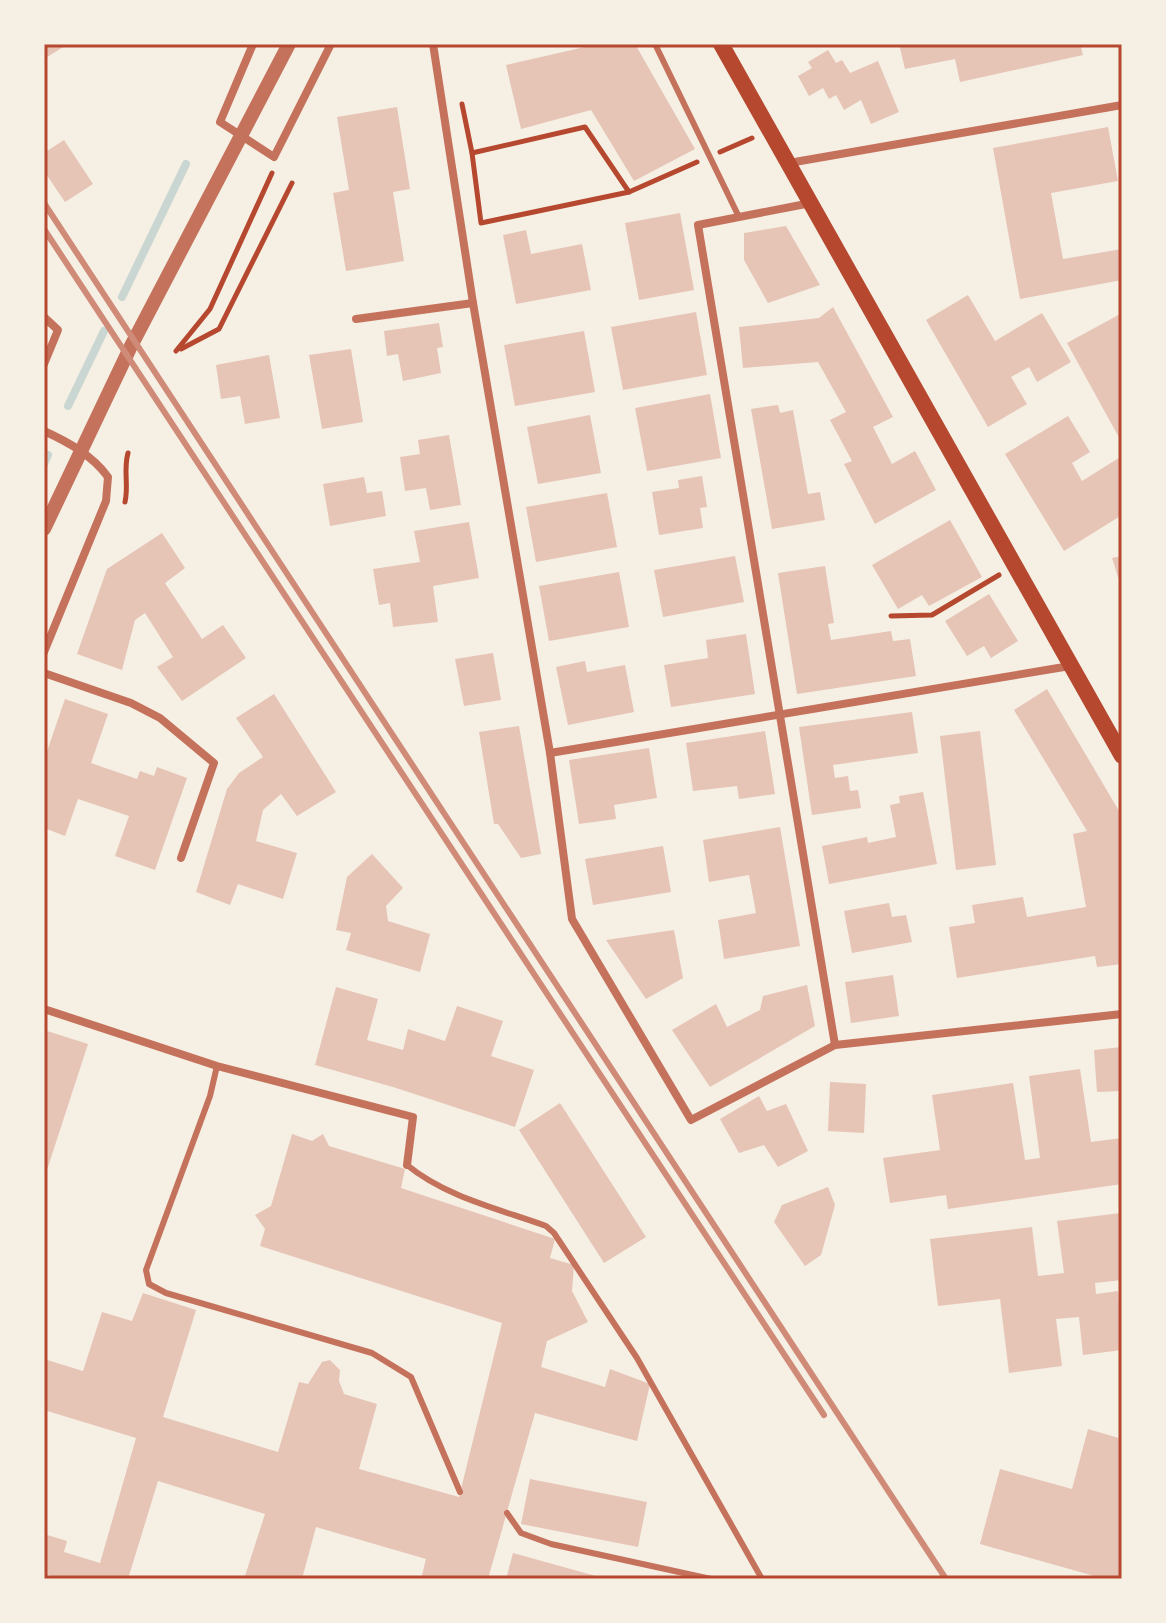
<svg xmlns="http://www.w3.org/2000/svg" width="1166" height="1623" font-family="Poppins,sans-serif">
	<rect width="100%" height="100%" fill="#f6efe4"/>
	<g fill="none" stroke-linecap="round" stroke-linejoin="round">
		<g stroke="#c9d6d2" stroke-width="8">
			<polyline points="122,297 186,164"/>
			<polyline points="68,406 104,331"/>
			<polyline points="44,464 48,455"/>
		</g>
	</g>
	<g fill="#e6c5b7">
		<polygon points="44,44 68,44 44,59"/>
		<polygon points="598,44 635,44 695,149 634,181 591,110 521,129 506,65"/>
		<polygon points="899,44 1080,44 1083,55 960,82 955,59 905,69"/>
		<polygon points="828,50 836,63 842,60 850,73 878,61 899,112 871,124 861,100 844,110 836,95 829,99 823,88 809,96 798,76 812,68 808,62"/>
		<polygon points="397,107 410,189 393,192 404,261 346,271 333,193 349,190 337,117"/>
		<polygon points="1108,127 1118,181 1051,193 1063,259 1122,249 1122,280 1020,299 993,148"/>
		<polygon points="64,140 93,184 65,202 44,171 44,153"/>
		<polygon points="680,213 694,290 639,300 625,223"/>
		<polygon points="786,226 820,285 768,303 744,260 744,233"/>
		<polygon points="526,230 531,254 582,244 591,290 516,304 503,235"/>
		<polygon points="968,295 995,341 1042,313 1071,362 1037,382 1029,367 1011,377 1027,404 988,427 926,320"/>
		<polygon points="833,307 893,417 873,427 892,464 915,451 936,490 875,524 844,464 852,461 830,420 846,412 818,362 743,368 739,327 819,318"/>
		<polygon points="696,312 707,375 623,390 611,327"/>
		<polygon points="1122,313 1122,443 1067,343"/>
		<polygon points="439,323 443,347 437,348 441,373 403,381 398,354 387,356 384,331"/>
		<polygon points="584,331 595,392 515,406 504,345"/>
		<polygon points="351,349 363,422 322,429 309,355"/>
		<polygon points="269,355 280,418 245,424 240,396 221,399 216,365"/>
		<polygon points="710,394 721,458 647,471 635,408"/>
		<polygon points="778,405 780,413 793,410 808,494 820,492 825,520 772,529 751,409"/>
		<polygon points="590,415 601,473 538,484 527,427"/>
		<polygon points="1068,416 1090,452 1072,463 1082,481 1122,456 1122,515 1064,551 1005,454"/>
		<polygon points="449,435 461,505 430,510 426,488 405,491 400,457 420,454 418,440"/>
		<polygon points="702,476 707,507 700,508 703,528 659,535 652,492 679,488 678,480"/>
		<polygon points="364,477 367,493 382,491 386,516 330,526 323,484"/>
		<polygon points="607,493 617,547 536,562 526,507"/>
		<polygon points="950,520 982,577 929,606 922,595 898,609 872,565"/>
		<polygon points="469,522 479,578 433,586 438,622 393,627 390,603 379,605 373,569 420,562 414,531"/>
		<polygon points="162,533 185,568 165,583 202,639 223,625 246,658 182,701 157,667 173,657 145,613 135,620 122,670 77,654 107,569"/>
		<polygon points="735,556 744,602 663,617 654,570"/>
		<polygon points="1122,556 1122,580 1119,580 1112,558"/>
		<polygon points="825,566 834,623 828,624 831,640 891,631 893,641 910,639 916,676 797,694 778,573"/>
		<polygon points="619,572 629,627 549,641 539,586"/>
		<polygon points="989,594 1018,641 991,658 984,646 967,656 945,621"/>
		<polygon points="746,634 755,694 671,707 664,665 708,658 706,640"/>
		<polygon points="493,653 501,700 464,706 455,659"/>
		<polygon points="585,661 587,672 625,665 634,712 568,725 556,667"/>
		<polygon points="1047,689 1122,816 1122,964 1097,967 1095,956 957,978 949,927 975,923 972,905 1023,897 1027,917 1086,907 1073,834 1087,831 1014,710"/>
		<polygon points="274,694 336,792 297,816 281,794 263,810 256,841 297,853 283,899 238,884 230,905 196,892 227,789 239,773 263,757 236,718"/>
		<polygon points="65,699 108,714 91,763 137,779 140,771 154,776 157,767 187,778 155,870 115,856 129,816 78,799 65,836 44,828 44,760"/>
		<polygon points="912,712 918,753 833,765 835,778 848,776 850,791 858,790 861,808 812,815 799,727"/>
		<polygon points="519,726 541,854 521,858 498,824 494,824 479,732"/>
		<polygon points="765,731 775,794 739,799 737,786 693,791 686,743"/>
		<polygon points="980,731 996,865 956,870 940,736"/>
		<polygon points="649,748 657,798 614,805 616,819 579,824 569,760"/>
		<polygon points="923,792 937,864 829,884 822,846 867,837 868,843 896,837 890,805 900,803 899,796"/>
		<polygon points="780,827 800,946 724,959 718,920 756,913 749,875 709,882 703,840"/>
		<polygon points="663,846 671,892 593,905 585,859"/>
		<polygon points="372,854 403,888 386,906 388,921 430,934 420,972 346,950 351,933 336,930 347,877"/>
		<polygon points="889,903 892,917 906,915 912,942 852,953 844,911"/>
		<polygon points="674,930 683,978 646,999 606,940"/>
		<polygon points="893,975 899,1016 851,1023 845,982"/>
		<polygon points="807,985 815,1026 710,1087 672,1030 716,1004 727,1027 760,1010 763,996"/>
		<polygon points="336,987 378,999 367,1040 403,1050 408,1029 445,1041 457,1006 503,1021 491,1056 534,1070 515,1127 393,1087 315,1065"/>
		<polygon points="44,1030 88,1044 45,1176 44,1176"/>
		<polygon points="1122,1047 1122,1091 1097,1092 1094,1050"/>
		<polygon points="1080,1069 1091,1142 1122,1138 1122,1184 948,1209 946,1195 890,1203 883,1158 940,1150 932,1095 1013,1083 1025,1160 1040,1158 1029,1076"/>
		<polygon points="830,1082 866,1084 864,1133 828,1131"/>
		<polygon points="759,1096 767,1111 786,1104 808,1151 778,1167 764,1145 739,1153 720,1119"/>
		<polygon points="560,1103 646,1237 604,1263 519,1130"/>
		<polygon points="292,1134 312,1141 323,1134 329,1146 405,1169 401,1188 555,1239 550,1258 574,1265 572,1291 588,1322 547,1341 541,1367 605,1387 610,1369 650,1384 637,1441 535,1413 488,1579 421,1579 426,1559 316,1527 302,1579 244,1579 265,1514 158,1481 128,1579 62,1579 48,1575 48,1579 44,1579 44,1534 67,1541 64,1552 100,1563 136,1438 44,1410 44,1359 83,1371 102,1312 132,1321 143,1293 196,1310 163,1417 278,1452 299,1382 308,1384 322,1362 330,1360 340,1370 339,1381 344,1394 377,1404 359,1469 459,1497 502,1323 260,1246 265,1229 255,1215 271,1206"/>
		<polygon points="828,1187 835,1205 821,1255 805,1266 774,1222 782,1205"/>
		<polygon points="1120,1213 1122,1280 1095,1283 1096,1294 1118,1291 1122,1350 1083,1355 1079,1317 1056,1319 1062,1366 1009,1373 1000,1299 938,1306 930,1239 1032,1227 1038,1276 1064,1273 1057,1221"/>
		<polygon points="1088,1429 1122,1439 1122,1565 1118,1579 1105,1579 980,1544 1000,1469 1072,1489"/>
		<polygon points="530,1479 647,1502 638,1547 521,1524"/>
		<polygon points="513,1553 603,1578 603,1579 506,1579"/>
	</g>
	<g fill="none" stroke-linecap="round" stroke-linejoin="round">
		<g stroke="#b5482f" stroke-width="5">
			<polyline points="462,104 472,153 585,127 629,192 697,162"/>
			<polyline points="720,152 752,138"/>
			<polyline points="472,153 481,223 629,192"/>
			<polyline points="181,349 219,329 292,183"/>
			<polyline points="176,351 210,309 272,173"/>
			<path d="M125,502c4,-18 -2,-31 3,-49"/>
			<polyline points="891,616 932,615 999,575"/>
		</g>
		<g stroke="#c5725c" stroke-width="6">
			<polyline points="655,44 739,217"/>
			<polyline points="217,1066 210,1096 146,1270 149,1284 166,1293 372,1353 411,1377 460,1492"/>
			<path d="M407,1165c39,32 92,44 139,61l8,7 83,125 125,221"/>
			<polyline points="507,1513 521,1533 551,1544 711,1579"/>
		</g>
		<g stroke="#c5725c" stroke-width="8">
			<polyline points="253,44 220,122 274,157 331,44"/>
			<polyline points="433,44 473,303 550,753 572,919 691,1120 835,1045 1122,1014"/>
			<polyline points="789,163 1122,105"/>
			<polyline points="811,203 698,225 835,1045"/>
			<polyline points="44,317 58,330 44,364"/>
			<polyline points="356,319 473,303"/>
			<path d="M44,431c24,11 48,24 64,46l-2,24 -62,151"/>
			<polyline points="44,673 131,703 160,718 214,763 181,858"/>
			<polyline points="550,753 1070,666"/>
			<polyline points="44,1009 217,1066 413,1117 407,1165"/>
		</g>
		<polyline stroke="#c5725c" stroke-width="14" points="44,529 131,346 289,44"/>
		<polyline stroke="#b5482f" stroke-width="16" points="721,44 1122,756"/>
		<g stroke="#cf8b77" stroke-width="6">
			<polyline points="44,203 946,1579"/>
			<polyline points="44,229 824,1415"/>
		</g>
	</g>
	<rect width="1166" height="1623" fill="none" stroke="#f6efe4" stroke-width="92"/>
	<rect x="46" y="46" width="1074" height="1531" fill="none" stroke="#b5482f" stroke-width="3"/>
</svg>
